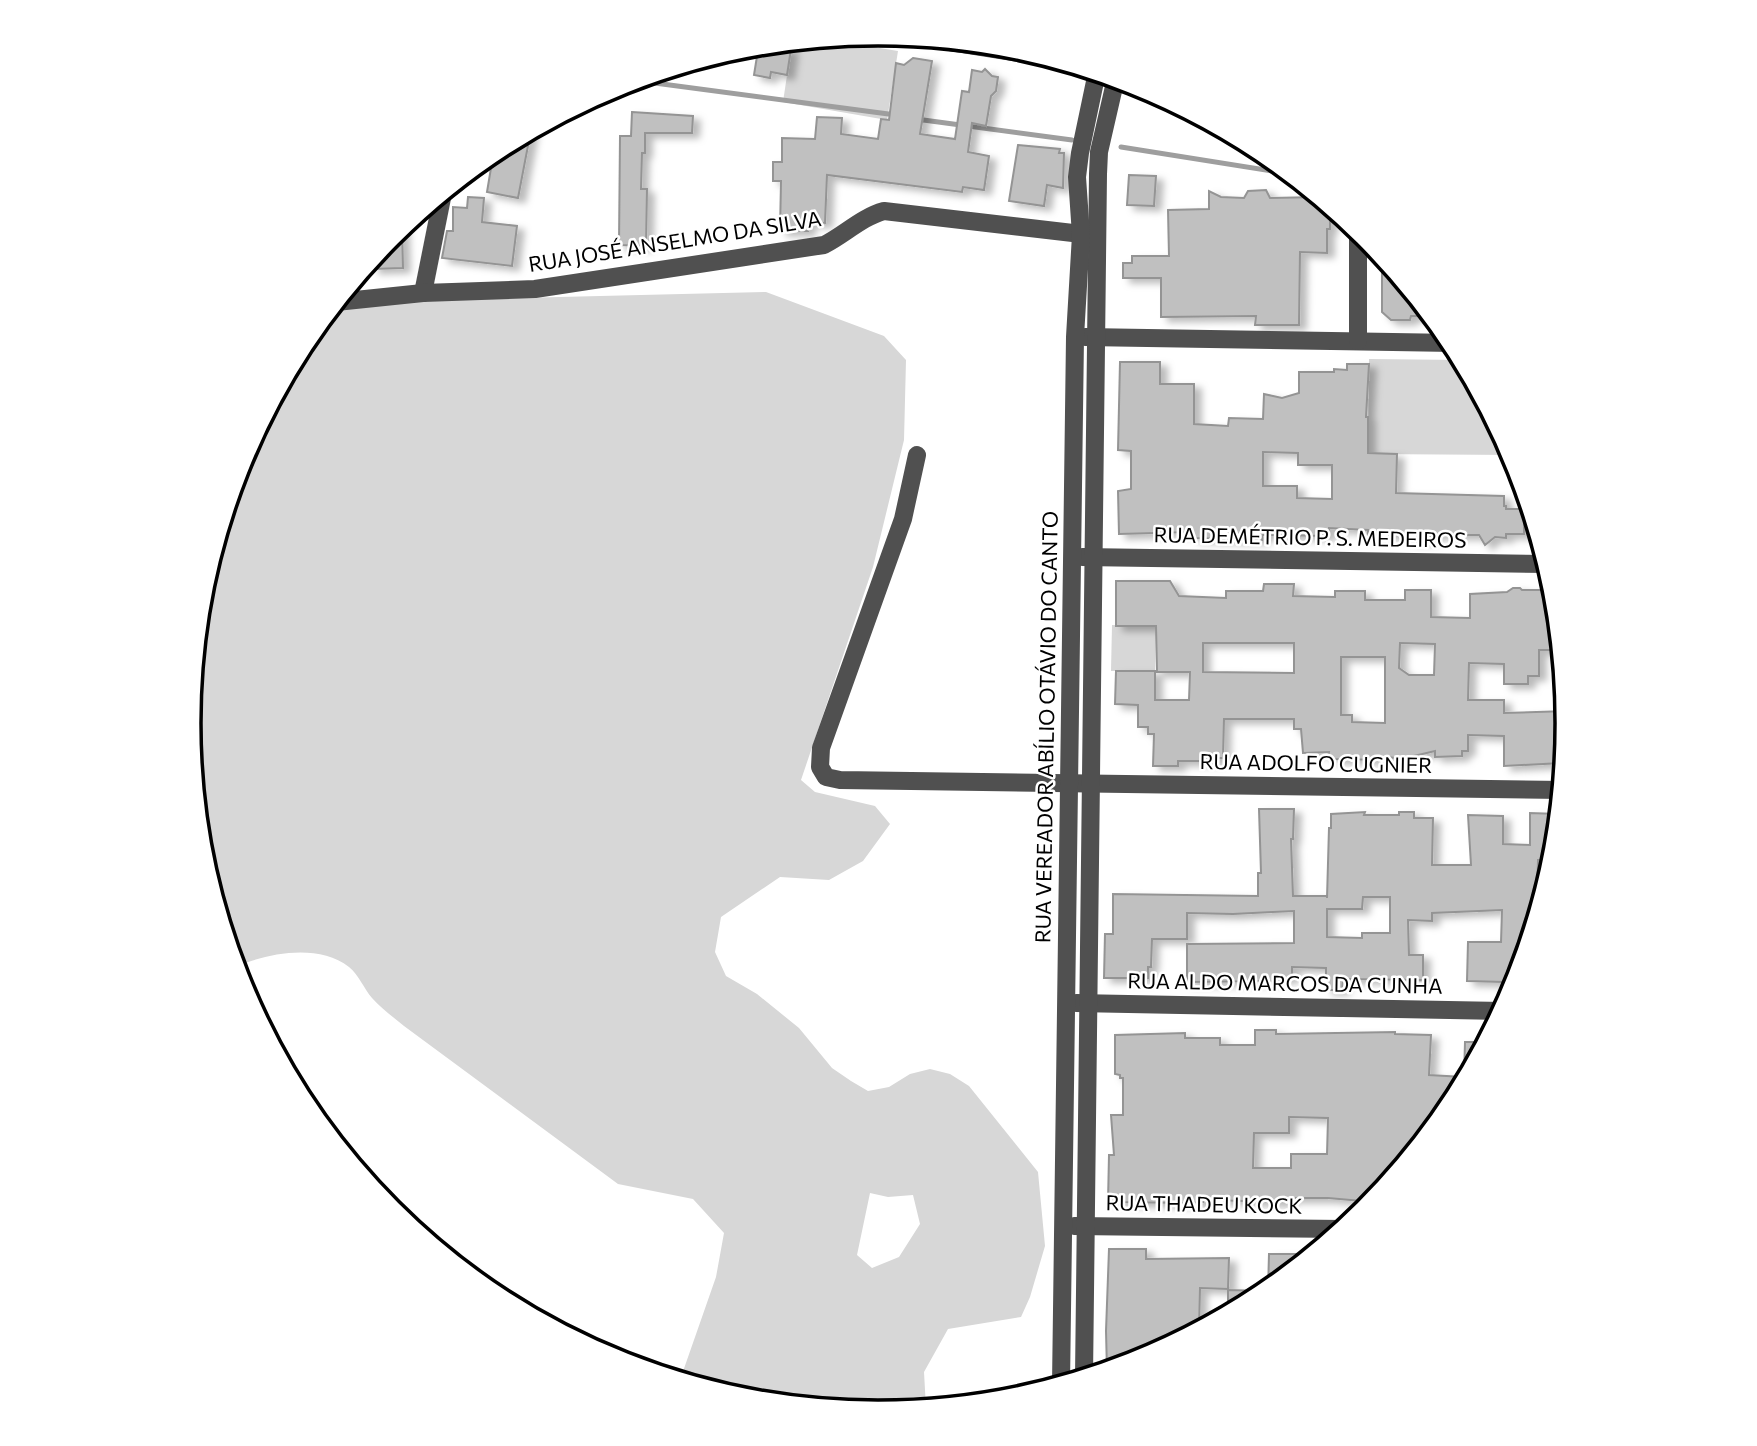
<svg xmlns="http://www.w3.org/2000/svg" width="1757" height="1446" font-family="Commissioner,sans-serif">
	<defs>
		<filter id="shadow"><feDropShadow dx="7" dy="4.5" stdDeviation="3.5" flood-color="#0004"/></filter>
	</defs>
	<rect width="100%" height="100%" fill="#fff"/>
	<g fill="#d7d7d7" fill-rule="evenodd">
		<polygon points="824,39 898,51 887,120 783,102 792,42"/>
		<path d="M766,292l118,44 22,24 -2,80 -31,127 -72,213 14,12 60,14 15,18 -27,37 -34,19 -49,-3 -59,40 -6,35 11,24 31,18 42,34 33,40 19,13 17,10 21,-4 21,-13 20,-5 20,5 19,12 69,86 7,74 -15,51 -9,20 -73,12 -24,43 2,36 -47,5 -135,-14 -64,-19 36,-103 8,-44 -31,-34 -75,-15 -214,-158c-11,-9 -23,-18 -32,-28 -8,-9 -13,-23 -23,-31 -31,-24 -81,-14 -114,0l-33,-110 -13,-134 13,-135 39,-129 64,-120 28,-33 57,-5zM870,1193l18,4 25,-2 7,29 -21,33 -27,11 -15,-13z"/>
		<polygon points="1369,359 1463,360 1514,455 1368,454"/>
		<polygon points="1112,625 1156,626 1155,671 1111,671"/>
	</g>
	<g fill="none" stroke-linecap="round" stroke-linejoin="round">
		<g stroke="#9e9e9e" stroke-width="5">
			<polyline points="632,80 896,115"/>
			<polyline points="916,119 1072,140"/>
			<polyline points="1121,147 1291,174"/>
		</g>
	</g>
	<g fill="#c0c0c0" stroke="#949494" stroke-width="2" fill-rule="evenodd" filter="url(#shadow)">
		<polygon points="766,45 791,49 787,75 771,72 770,78 754,75 758,50 765,51"/>
		<polygon points="913,58 932,61 920,134 955,139 962,91 969,92 972,70 982,72 985,69 992,76 998,77 996,91 991,96 986,126 972,123 968,152 989,156 984,190 963,187 962,192 827,175 825,223 808,222 808,231 780,231 781,181 773,181 773,162 782,162 782,138 815,139 817,117 842,118 841,134 878,139 881,119 889,120 896,63 904,65"/>
		<polygon points="632,112 693,116 692,133 645,133 645,153 642,153 641,189 647,189 646,246 619,245 620,136 631,136"/>
		<polygon points="531,130 518,198 487,192 494,150"/>
		<polygon points="1018,145 1060,149 1059,153 1064,153 1063,188 1047,185 1044,206 1009,201"/>
		<polygon points="1129,175 1156,176 1154,206 1127,205"/>
		<polygon points="1266,190 1270,198 1319,197 1325,202 1330,215 1330,229 1327,229 1327,253 1300,252 1299,325 1255,325 1256,316 1161,317 1161,278 1123,278 1123,263 1132,263 1132,256 1169,256 1168,210 1209,209 1209,191 1221,197 1244,198 1248,191"/>
		<polygon points="468,197 484,198 482,222 517,226 512,266 442,258 447,231 453,231 453,207 467,208"/>
		<polygon points="402,226 403,268 372,269 374,256 391,235"/>
		<polygon points="1382,254 1424,305 1424,316 1411,316 1410,320 1391,320 1382,312"/>
		<path d="M1120,362h40v22h34v40l34,2 1,-8 34,1 1,-25 18,4 17,-5v-21h35v-3l13,1v-6h22l-3,53h2v36l29,1 -1,39 108,3v10h2v3h18v25h-18v4l-11,-1 -10,8 -6,-10h-49v5h-21v-2h-8l1,-3h-34v-5l-39,-2v8l-67,-1v5l-70,-2v-6l-73,2 -1,-43 13,-2v-38l-13,-1zM1263,452l35,1v12h34v34l-35,-1v-12h-34z"/>
		<path d="M1116,581h54l9,15 47,2v-7h37l1,-7h30l-1,12 42,1v-6h30v9h40v-10h26v27l39,1v-24l37,-2 6,-4h7l2,2h33l6,60h-22v26h-11v8h-24v-20l-35,-1 -1,37h36v13l63,-2 1,12 -3,36h-3v4l-58,3v-30l-36,-1v16h-6v5l-27,1v-6l-21,5 -7,4 -19,-3v3l-60,-1 1,-7 -26,1 -2,-24h-7v-10h-70l-1,39h-5v3h-40v5h-25l1,-32h-6v-7h-10v-22l-23,-1 1,-33h39v29h34l1,-28h-33l-1,-46h-40zM1203,643h91v30l-91,-1zM1400,643l35,1 -1,31h-25l-10,-7zM1341,657h44v66l-33,-1v-7h-11z"/>
		<path d="M1259,809h35l-1,30h-2l2,57h34v2l2,-70h2v-14l34,-2 -1,3h35v-3h15v6h19l-1,47h39l-3,-50 35,1v28l27,1v-32l29,1 -5,46h-16l-1,39h5l-26,88 -8,14 -4,-1v-18l-37,-1 1,-39h33l1,-32 -70,3v8l-24,-1 1,35h14v25l-80,-1 -1,11h-16v-22l-34,-1v11l-18,1v2l-87,1v-38l107,-1v-32l-61,3 -46,-1v26h-35l-1,28h-3v11h-44l1,-44h8v-40l145,2v-23h3zM1363,897h27v36h-28v5l-35,-1v-28h35z"/>
		<path d="M1255,1030h21v4l119,-2v2l36,1 -2,40 35,2 1,-35h21l-34,65 -79,95 -45,-4h-40v4l-85,-2v2l-19,1 -76,-1 1,-47h5l-3,-40h12v-37h-3v-3l-5,-1v-39l70,-2v5h35v7h35zM1289,1117l39,1 -1,36h-36v14h-38l1,-35h35z"/>
		<polygon points="1109,1249 1146,1249 1146,1259 1229,1258 1228,1289 1200,1288 1199,1330 1142,1360 1107,1371 1106,1331"/>
		<polygon points="1269,1254 1314,1254 1261,1297 1228,1315 1228,1290 1268,1291"/>
	</g>
	<g fill="none" stroke-linecap="round" stroke-linejoin="round">
		<g stroke="#505050" stroke-width="18">
			<polyline points="925,38 1050,58"/>
			<polyline points="423,293 443,193"/>
			<path d="M336,302l87,-9 112,-4 289,-44c20,-10 38,-28 60,-34l206,24"/>
			<polyline points="1085,337 1454,343"/>
			<polyline points="1358,341 1358,229"/>
			<polyline points="917,455 903,519 821,748 820,767 826,777 840,780 1562,790"/>
			<polyline points="1082,557 1548,564"/>
			<polyline points="1076,1003 1503,1011"/>
			<polyline points="1074,1226 1344,1229"/>
			<polyline points="1084,1378 1098,174 1099,152 1116,78"/>
			<polyline points="1061,1385 1075,337 1081,235 1077,177 1080,153 1097,72"/>
		</g>
	</g>
	<g text-anchor="middle" stroke-width="5" stroke-linejoin="round" paint-order="stroke">
		<g font-size="21" fill="#000" stroke="#fff">
			<text transform="translate(675 242) rotate(-9)" y="7">RUA JOSÉ ANSELMO DA SILVA</text>
			<text transform="translate(1310 538) rotate(1)" y="7">RUA DEMÉTRIO P. S. MEDEIROS</text>
			<text transform="translate(1047 727) rotate(-89)" y="7">RUA VEREADOR ABÍLIO OTÁVIO DO CANTO</text>
			<text transform="translate(1316 764) rotate(1)" y="7">RUA ADOLFO CUGNIER</text>
			<text transform="translate(1285 984) rotate(1)" y="7">RUA ALDO MARCOS DA CUNHA</text>
			<text transform="translate(1204 1205) rotate(1)" y="7">RUA THADEU KOCK</text>
		</g>
	</g>
	<path d="M0 0H1757V1446H0ZM201 723a677 677 0 1 1 1354 0a677 677 0 1 1-1354 0Z" fill="#fff" fill-rule="evenodd"/>
	<path fill="none" stroke="#000" stroke-width="3.5" d="M201 723a677 677 0 1 1 1354 0a677 677 0 1 1-1354 0Z"/>
</svg>
